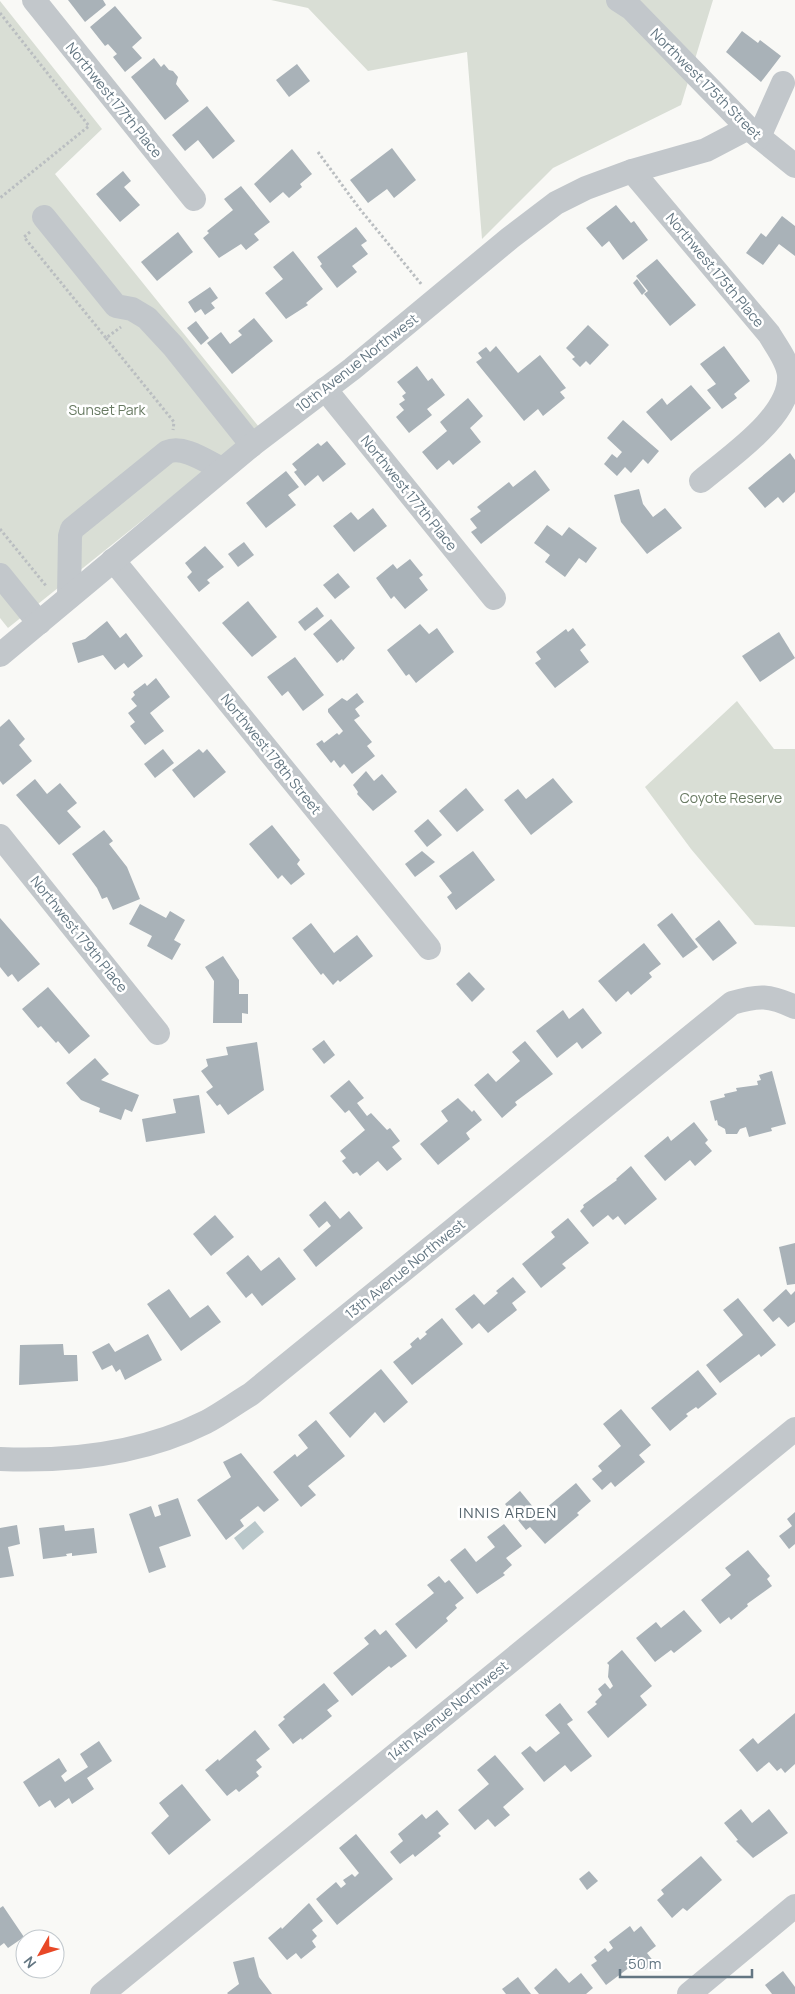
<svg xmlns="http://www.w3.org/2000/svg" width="795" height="1994" font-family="Manrope,sans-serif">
	<rect width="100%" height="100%" fill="#f9f9f6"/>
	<g fill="#d9ded5">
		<polygon points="271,0 713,0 681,105 553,168 482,239 467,52 368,71 308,8"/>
		<polygon points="0,1 102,129 55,174 259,427 8,628 0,618"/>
		<polygon points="737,701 774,749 795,749 795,927 755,925 691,849 645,787"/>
	</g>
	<polygon fill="#b9c7ca" points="255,1521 264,1532 243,1550 234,1538"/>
	<g fill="#a9b2b8">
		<polygon points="68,0 103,0 106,5 85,22"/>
		<polygon points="115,6 142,38 132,47 142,58 125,72 113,57 117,54 108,44 105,46 90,27"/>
		<polygon points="742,31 758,43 760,40 781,56 761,82 726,52"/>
		<polygon points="154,58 161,67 164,64 169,70 173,71 178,77 176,84 189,101 165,120 131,77"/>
		<polygon points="297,64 310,81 289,97 276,80"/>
		<polygon points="207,106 235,141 213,159 198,140 185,151 172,135"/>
		<polygon points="392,148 416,180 394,198 387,189 368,203 350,180"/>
		<polygon points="292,149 312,174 300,184 302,187 289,198 283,192 270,203 254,184"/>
		<polygon points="123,171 131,181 124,187 140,205 120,222 96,194"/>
		<polygon points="241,186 270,222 254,234 259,240 246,250 241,244 219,258 203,238 209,233 207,231 233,210 224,199"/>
		<polygon points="616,205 631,223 634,221 648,240 623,260 609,241 602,247 586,228"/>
		<polygon points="782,216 795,226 795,256 779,244 763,265 746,253 761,233 766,237"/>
		<polygon points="356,227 367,241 361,245 368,254 352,266 357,272 337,288 320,266 322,264 317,257"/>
		<polygon points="178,232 193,252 157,281 141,262"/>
		<polygon points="293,251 323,289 306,303 308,305 286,319 265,293 283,279 273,267"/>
		<polygon points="657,259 696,305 670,326 644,294 648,291 636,276"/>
		<polygon points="637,279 646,291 642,295 633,283"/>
		<polygon points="210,287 218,298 211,303 215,308 205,315 201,309 195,313 188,302"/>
		<polygon points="254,318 273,341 232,374 207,343 221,332 230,344 242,335 238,331"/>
		<polygon points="196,321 209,338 201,345 187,328"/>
		<polygon points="588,325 609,345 590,365 586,361 580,367 572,359 575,357 566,348"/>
		<polygon points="496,346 518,373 540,355 566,388 560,392 565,398 543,416 538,409 524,421 476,362 482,358 478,353 486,347 490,352"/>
		<polygon points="724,346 750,381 734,394 737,398 722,409 707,390 716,384 700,364"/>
		<polygon points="417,366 428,381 432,378 445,395 427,409 432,415 409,433 396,417 404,410 399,404 405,400 402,396 406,393 397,382"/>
		<polygon points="691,385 711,408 671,441 646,412 662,398 667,405"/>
		<polygon points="468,398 483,416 470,428 481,442 453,465 449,460 437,470 422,452 447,431 440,422"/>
		<polygon points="623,420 659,451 648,464 643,459 631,473 625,467 617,476 604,464 612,454 617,458 622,452 607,438"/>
		<polygon points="327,441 346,464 323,482 318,475 305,486 294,472 297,470 292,464 318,443 321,446"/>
		<polygon points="790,453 795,460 795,492 783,503 778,497 765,508 748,488"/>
		<polygon points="535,470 550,490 481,544 471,532 477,528 470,519 481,511 477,507 509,482 513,487"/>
		<polygon points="286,471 299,487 288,495 296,505 266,528 246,503"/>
		<polygon points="639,489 643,504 653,517 665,508 682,528 647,554 621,522 614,495"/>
		<polygon points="373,508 387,526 354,552 333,526 351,512 358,520"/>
		<polygon points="547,525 562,536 569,527 597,548 586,563 579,558 565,577 545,562 550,555 534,543"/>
		<polygon points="244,542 254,555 238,567 228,554"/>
		<polygon points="205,546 224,567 207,580 210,583 199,592 187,577 192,572 185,563"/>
		<polygon points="410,559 423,575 419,578 428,590 405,609 394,596 391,599 376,578 393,564 397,569"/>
		<polygon points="338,573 350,587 335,599 323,585"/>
		<polygon points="248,601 277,637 252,657 222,623"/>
		<polygon points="317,607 324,616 305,631 298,622"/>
		<polygon points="331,619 355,648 343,661 342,659 337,663 313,634"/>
		<polygon points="107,621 120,638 126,633 143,656 128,668 124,663 115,670 103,655 78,663 72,643 85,639"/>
		<polygon points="420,624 429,634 437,628 454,652 416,683 409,674 406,676 387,650"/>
		<polygon points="573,628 586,645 580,650 589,662 555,688 535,663 541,659 536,652 566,629 568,632"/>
		<polygon points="779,632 795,658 760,682 742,656"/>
		<polygon points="295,657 324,695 303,711 288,691 282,696 267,677"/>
		<polygon points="156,678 170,697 150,713 164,731 145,745 130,726 135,722 128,713 137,706 131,699 135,695 133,692 145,683 147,686"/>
		<polygon points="357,693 364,702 355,709 360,716 354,720 372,742 367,746 375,756 352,774 344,764 340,768 334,760 331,763 316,744 322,740 324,743 337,733 339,735 343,731 328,712 328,709 342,698 347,701"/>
		<polygon points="9,719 25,739 19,745 32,761 3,785 0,781 0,727"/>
		<polygon points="163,749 174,763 155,778 144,764"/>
		<polygon points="199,749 203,753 207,749 226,772 194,798 172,770"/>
		<polygon points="366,771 374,781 382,774 397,792 373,811 357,794 358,792 353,785"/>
		<polygon points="553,778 573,802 531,835 504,800 518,789 526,799"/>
		<polygon points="35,779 47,794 60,783 77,803 67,811 81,827 59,845 16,795"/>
		<polygon points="466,788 484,810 457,832 439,811"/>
		<polygon points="428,819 442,835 427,847 414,831"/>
		<polygon points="272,825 300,860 297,864 305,874 291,885 282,875 278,879 249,844"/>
		<polygon points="104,830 113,841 109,844 127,867 140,899 113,910 107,897 102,899 97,888 72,854"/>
		<polygon points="422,851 435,862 415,877 405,864"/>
		<polygon points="473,851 495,880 456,910 447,897 452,893 439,876"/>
		<polygon points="140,904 166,918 170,911 185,920 174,940 181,944 172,960 147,946 152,936 129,924"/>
		<polygon points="672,913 698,947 683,958 657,925"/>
		<polygon points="0,918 40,964 18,982 12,974 8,977 0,967"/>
		<polygon points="719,920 737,943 713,961 695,939"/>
		<polygon points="311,923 334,953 357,935 373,956 340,982 338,980 333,985 323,973 321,975 292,938"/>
		<polygon points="644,943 661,964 649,973 652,977 631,995 628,991 616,1002 598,981"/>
		<polygon points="223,956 239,980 239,994 248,994 248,1014 242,1013 242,1023 213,1023 214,981 205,967"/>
		<polygon points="469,972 485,989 472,1002 456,984"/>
		<polygon points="48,987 90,1036 69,1054 58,1041 56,1043 41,1026 38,1028 22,1009"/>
		<polygon points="583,1008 602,1033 582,1049 577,1042 557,1058 536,1031 563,1010 569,1019"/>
		<polygon points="324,1040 335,1055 324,1064 312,1049"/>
		<polygon points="525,1041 553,1074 515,1102 517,1105 502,1118 474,1085 488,1073 496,1082 520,1061 512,1052"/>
		<polygon points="257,1042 264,1090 228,1115 220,1104 217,1106 206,1092 213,1087 201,1071 208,1066 206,1059 228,1055 226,1047"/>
		<polygon points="95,1058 109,1074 101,1080 139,1095 132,1112 125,1109 121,1120 99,1112 100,1108 81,1100 66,1083"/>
		<polygon points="772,1071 786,1124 771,1128 772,1131 749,1137 746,1127 740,1129 737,1134 726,1134 725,1129 718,1125 717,1120 715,1121 710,1101 725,1097 724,1094 737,1091 736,1088 758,1085 757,1081 761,1080 759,1075"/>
		<polygon points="349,1080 364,1098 357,1103 367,1116 371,1113 387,1130 390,1128 400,1141 392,1147 402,1159 387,1171 378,1161 360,1176 357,1172 353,1174 342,1161 346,1158 340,1151 365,1130 349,1110 345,1113 330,1096"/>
		<polygon points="199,1095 205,1133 146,1142 142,1119 176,1113 173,1099"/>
		<polygon points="458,1098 472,1112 474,1110 482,1120 466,1133 470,1139 438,1165 420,1144 448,1121 441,1111"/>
		<polygon points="694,1122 708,1140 705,1143 712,1151 695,1166 690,1160 665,1181 644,1156 668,1136 671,1141"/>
		<polygon points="631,1166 657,1199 625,1225 618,1216 613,1220 608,1215 593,1227 580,1211 584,1207 583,1205 617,1180 616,1179"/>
		<polygon points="325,1201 340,1219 349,1211 363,1228 316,1267 303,1250 331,1226 327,1221 319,1228 309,1215"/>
		<polygon points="215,1215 234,1237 211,1256 193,1234"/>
		<polygon points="568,1218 589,1243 562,1264 566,1268 541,1288 522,1264 555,1237 551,1232"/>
		<polygon points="795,1243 795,1284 787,1285 779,1247"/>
		<polygon points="248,1255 261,1271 279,1257 296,1279 262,1306 252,1293 246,1298 226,1273"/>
		<polygon points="513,1277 526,1292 512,1303 517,1310 488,1333 479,1323 472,1329 455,1309 474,1294 484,1305 498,1293 496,1291"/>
		<polygon points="169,1289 190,1318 208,1305 221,1322 181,1351 147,1304"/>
		<polygon points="786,1289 791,1295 795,1291 795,1322 788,1327 779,1317 773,1322 763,1310"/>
		<polygon points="738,1298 776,1345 761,1357 759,1354 720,1383 706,1365 743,1335 723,1310"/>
		<polygon points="442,1318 463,1344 412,1385 393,1362 412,1347 410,1344 418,1337 420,1340 427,1334 425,1332"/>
		<polygon points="148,1334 162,1360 125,1380 120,1369 116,1372 112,1365 102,1370 92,1352 109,1343 115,1352"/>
		<polygon points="63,1344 64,1355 77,1355 78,1381 19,1385 20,1345"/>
		<polygon points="381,1369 408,1402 384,1423 375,1412 350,1438 329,1413"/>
		<polygon points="698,1370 717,1394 698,1409 696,1407 686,1414 688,1416 670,1431 651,1408"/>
		<polygon points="621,1409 651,1445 639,1455 645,1462 615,1487 611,1482 602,1490 592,1479 602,1471 598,1466 621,1446 603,1424"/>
		<polygon points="316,1420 345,1456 308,1486 316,1495 301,1507 273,1472 295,1454 297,1457 308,1448 298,1435"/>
		<polygon points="241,1453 279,1500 264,1512 258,1506 240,1520 244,1526 226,1540 197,1500 231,1477 223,1462"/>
		<polygon points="576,1483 591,1501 577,1513 579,1515 545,1544 530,1527 526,1530 505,1504 520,1491 539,1514"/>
		<polygon points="178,1498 191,1536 159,1547 166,1567 149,1573 129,1514 151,1506 155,1517 161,1515 158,1505"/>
		<polygon points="795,1512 795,1544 789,1549 779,1536 792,1526 787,1519"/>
		<polygon points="504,1524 522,1546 506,1558 512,1565 503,1573 505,1575 477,1594 450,1560 465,1548 476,1562 495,1547 487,1537"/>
		<polygon points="17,1525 20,1544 8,1547 14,1576 0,1578 0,1528"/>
		<polygon points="64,1525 65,1531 94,1528 97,1553 72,1556 72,1553 66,1554 67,1556 43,1559 39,1528"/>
		<polygon points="748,1550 770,1576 767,1579 772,1586 747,1604 748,1606 731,1620 729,1617 720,1624 701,1600 731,1575 725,1568"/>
		<polygon points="439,1576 445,1583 449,1580 464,1598 455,1605 457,1608 446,1618 448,1621 416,1649 395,1624 434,1593 427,1585"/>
		<polygon points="684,1610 702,1631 674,1653 671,1650 655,1662 636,1638 656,1622 661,1628"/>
		<polygon points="375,1629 380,1635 386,1630 407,1656 391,1668 389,1666 352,1696 333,1673 369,1644 364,1638"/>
		<polygon points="622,1650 652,1686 640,1696 647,1705 608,1738 587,1712 597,1704 595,1702 602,1695 598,1689 605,1683 610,1689 613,1686 608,1677 609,1665 607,1663"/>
		<polygon points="324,1683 339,1701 327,1710 332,1716 302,1740 301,1738 293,1744 278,1725 285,1719 283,1717"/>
		<polygon points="560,1703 573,1720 567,1724 592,1756 571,1772 565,1765 544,1782 521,1753 530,1746 536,1752 560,1733 545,1715"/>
		<polygon points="795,1713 795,1764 785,1773 781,1768 777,1771 769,1762 757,1772 739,1750 753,1738 758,1744"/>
		<polygon points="255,1730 270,1749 256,1760 262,1767 256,1772 259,1776 239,1792 236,1789 227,1796 205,1770 218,1759 219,1761"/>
		<polygon points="99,1741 112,1761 87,1778 94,1789 72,1804 69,1798 55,1808 50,1800 39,1807 23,1782 59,1758 67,1771 61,1776 65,1782 88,1767 80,1754"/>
		<polygon points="495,1755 524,1789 503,1807 510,1815 495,1827 488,1819 475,1830 458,1810 489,1784 477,1770"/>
		<polygon points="182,1784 211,1820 169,1855 151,1833 169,1816 159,1803"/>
		<polygon points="741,1809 752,1823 769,1809 788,1833 753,1858 736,1841 738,1840 724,1823"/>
		<polygon points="437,1810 449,1824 438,1833 441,1836 415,1857 413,1854 400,1864 390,1852 403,1841 398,1834 422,1814 426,1819"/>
		<polygon points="356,1834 393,1879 337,1925 316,1899 336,1882 341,1888 346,1884 343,1880 352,1874 355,1877 359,1873 339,1848"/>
		<polygon points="701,1856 722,1880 687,1911 683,1908 672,1918 657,1900 664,1894 661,1890"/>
		<polygon points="589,1871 598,1881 587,1890 579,1879"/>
		<polygon points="309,1903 323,1921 312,1930 317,1936 312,1941 316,1947 301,1959 296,1953 287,1960 268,1938 281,1927 282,1929"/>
		<polygon points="3,1906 24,1937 8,1948 4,1943 0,1946 0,1908"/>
		<polygon points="630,1926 634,1932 641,1926 656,1946 647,1953 654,1962 645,1970 638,1961 606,1985 591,1965 597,1961 594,1957 605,1948 608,1952 613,1948 609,1942"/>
		<polygon points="254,1957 259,1977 272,1994 228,1994 227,1993 239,1984 233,1962"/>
		<polygon points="556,1968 569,1983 581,1973 593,1988 586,1994 539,1994 534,1988"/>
		<polygon points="783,1971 795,1987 795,1994 772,1994 765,1985"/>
		<polygon points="518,1977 531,1994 506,1994 502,1989"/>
	</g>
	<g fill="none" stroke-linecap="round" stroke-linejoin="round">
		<g stroke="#babec1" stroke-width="3" stroke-dasharray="2.5 2.5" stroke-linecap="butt">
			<polyline points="0,13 89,126 0,198"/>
			<polyline points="318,152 359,208 422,285"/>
			<polyline points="30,232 24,237 106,338 121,327"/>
			<polyline points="106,338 174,422 173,430"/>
			<polyline points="0,529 47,587"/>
		</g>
		<g stroke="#c2c7cb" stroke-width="24">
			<polyline points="34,0 194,199"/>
			<polyline points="618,0 632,9 748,128 795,166"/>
			<polyline points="759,137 783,83"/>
			<path d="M632,171l137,163c7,12 19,27 20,41 3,41 -60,82 -88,106"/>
			<polyline points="44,217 116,306 132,309 147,318 173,346 252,445"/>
			<polyline points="325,389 494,598"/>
			<polyline points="113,560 429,948"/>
			<polyline points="0,575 39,623"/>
			<path d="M69,597l1,-61 2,-7 95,-77c17,-7 40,10 55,17"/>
			<polyline points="0,655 252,445 352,369 510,238 556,203 586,188 632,171 706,150 748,128"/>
			<polyline points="0,836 158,1033"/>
			<path d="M0,1459c71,3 142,-5 206,-37 15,-8 30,-19 45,-28l481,-391c27,-8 37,-8 63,4"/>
			<polyline points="102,1994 795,1429"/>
			<polyline points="689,1994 795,1906"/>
		</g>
	</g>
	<g text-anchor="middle" stroke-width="5" stroke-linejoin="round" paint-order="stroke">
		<g font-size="14" fill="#637682" stroke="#fff">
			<text transform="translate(706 84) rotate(45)" y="5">Northwest 175th Street</text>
			<text transform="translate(114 100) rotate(51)" y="5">Northwest 177th Place</text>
			<text transform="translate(715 270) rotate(50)" y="5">Northwest 175th Place</text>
			<text transform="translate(357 363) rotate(-38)" y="5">10th Avenue Northwest</text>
			<text transform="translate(409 493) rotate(51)" y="5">Northwest 177th Place</text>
			<text transform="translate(271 754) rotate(51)" y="5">Northwest 178th Street</text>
			<text transform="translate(79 934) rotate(51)" y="5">Northwest 179th Place</text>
			<text transform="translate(405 1269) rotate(-39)" y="5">13th Avenue Northwest</text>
			<text transform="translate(448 1711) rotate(-39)" y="5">14th Avenue Northwest</text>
		</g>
		<g font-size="14" fill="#687a62" stroke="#fff">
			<text x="107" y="415">Sunset Park</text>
			<text x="731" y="803">Coyote Reserve</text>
		</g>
		<g font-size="15" letter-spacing="1" fill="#55646d" stroke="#fff">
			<text x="508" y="1518">INNIS ARDEN</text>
		</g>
	</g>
	<g transform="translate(40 1954) rotate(231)"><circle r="24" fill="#ffffff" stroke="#c1c8cd"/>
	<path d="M0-4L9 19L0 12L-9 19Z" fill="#e84827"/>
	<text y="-8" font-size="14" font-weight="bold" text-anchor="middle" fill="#637682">N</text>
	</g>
	<path d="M620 1969v8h132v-8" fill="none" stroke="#637682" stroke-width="2.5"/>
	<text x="628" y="1969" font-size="15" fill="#637682" stroke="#ffffff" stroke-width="4" paint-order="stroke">50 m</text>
</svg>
